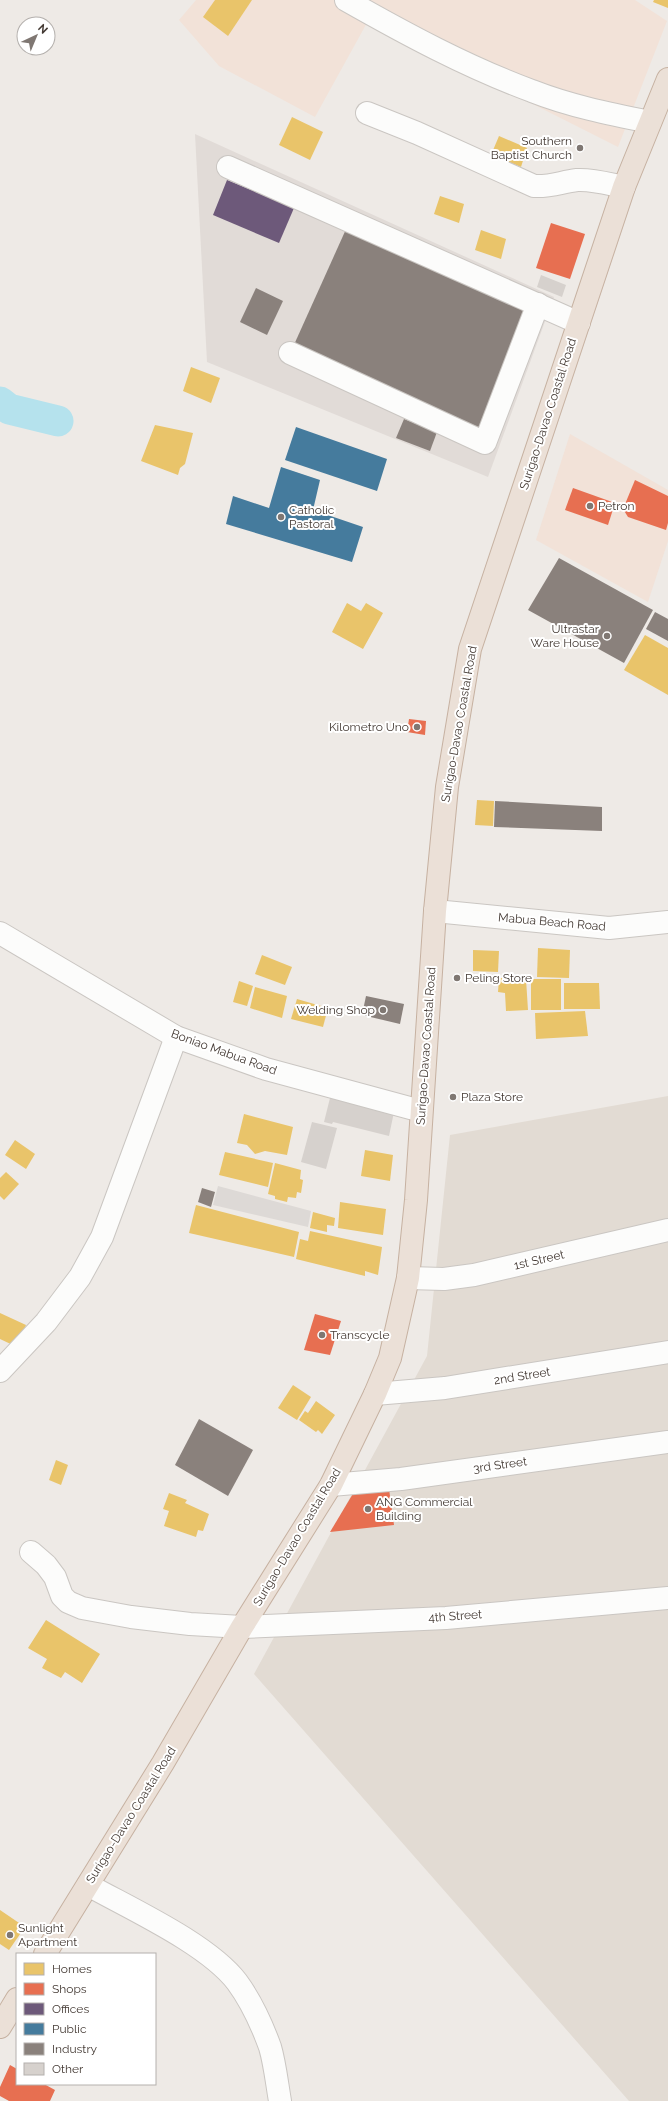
<svg xmlns="http://www.w3.org/2000/svg" width="668" height="2101" font-family="Raleway,sans-serif">
	<rect width="100%" height="100%" fill="#eeeae6"/>
	<polygon fill="#e2dbd3" points="668,1096 668,2101 629,2101 254,1674 427,1356 450,1135"/>
	<g fill="#f2e2d8">
		<polygon points="196,0 635,0 667,21 618,147 368,21 315,117 219,66 179,20"/>
		<polygon points="570,434 668,490 668,541 648,602 536,540"/>
	</g>
	<polygon fill="#e1dbd7" points="195,134 554,297 488,477 207,362"/>
	<polygon fill="#ddd9d6" points="218,1186 311,1211 308,1227 213,1205"/>
	<g fill="#e9c46a">
		<polygon points="215,0 252,0 228,36 203,17"/>
		<polygon points="654,0 668,0 668,8 653,2"/>
		<polygon points="292,117 323,132 310,160 279,145"/>
		<polygon points="499,136 527,148 521,167 491,155"/>
		<polygon points="440,196 464,204 459,223 434,214"/>
		<polygon points="481,230 506,239 501,259 475,250"/>
		<polygon points="191,367 220,378 211,403 183,391"/>
		<polygon points="155,425 193,433 185,464 180,468 178,475 141,461"/>
		<polygon points="347,603 361,611 366,603 383,613 363,649 332,632"/>
		<polygon points="645,635 668,648 668,695 624,670"/>
		<polygon points="477,800 494,801 493,826 475,825"/>
		<polygon points="538,948 570,950 569,978 537,977"/>
		<polygon points="473,950 499,951 498,972 473,971"/>
		<polygon points="262,955 292,967 285,985 255,974"/>
		<polygon points="499,978 526,979 528,1010 506,1011 505,993 498,992"/>
		<rect x="531" y="979" width="30" height="31"/>
		<polygon points="239,981 253,986 247,1006 233,1002"/>
		<polygon points="564,983 599,983 600,1009 564,1009"/>
		<polygon points="255,987 287,996 282,1018 250,1008"/>
		<polygon points="297,999 328,1008 323,1027 291,1019"/>
		<polygon points="585,1011 588,1036 536,1039 535,1013"/>
		<polygon points="244,1114 293,1127 287,1155 265,1151 255,1154 247,1145 237,1143"/>
		<polygon points="15,1140 35,1154 26,1169 5,1155"/>
		<polygon points="365,1150 393,1155 390,1181 361,1176"/>
		<polygon points="225,1152 273,1163 268,1187 219,1175"/>
		<polygon points="275,1163 301,1170 300,1179 303,1180 301,1193 297,1192 296,1198 288,1197 287,1202 275,1199 275,1196 268,1194"/>
		<polygon points="6,1172 19,1184 4,1200 0,1196 0,1178"/>
		<polygon points="340,1202 386,1209 383,1235 338,1228"/>
		<polygon points="196,1205 299,1232 294,1257 189,1233"/>
		<polygon points="313,1212 335,1218 334,1226 327,1225 327,1232 310,1228"/>
		<polygon points="310,1231 382,1247 378,1275 365,1271 365,1276 296,1259 300,1239 308,1241"/>
		<polygon points="0,1313 26,1325 17,1347 0,1339"/>
		<polygon points="293,1385 311,1397 297,1420 278,1408"/>
		<polygon points="316,1401 335,1415 322,1434 318,1430 316,1432 299,1420 305,1411 308,1413"/>
		<polygon points="56,1460 68,1465 61,1485 49,1480"/>
		<polygon points="169,1493 187,1500 185,1503 209,1514 203,1531 198,1530 196,1537 164,1526 169,1511 163,1509"/>
		<polygon points="46,1620 100,1654 82,1683 65,1672 61,1678 42,1668 47,1659 28,1648"/>
		<polygon points="0,1910 25,1927 9,1950 0,1944"/>
	</g>
	<g fill="#e76f51">
		<polygon points="551,223 585,234 570,279 536,268"/>
		<polygon points="635,480 668,496 668,523 666,530 628,517 623,509"/>
		<polygon points="573,488 615,503 608,525 565,510"/>
		<polygon points="409,719 426,721 425,735 407,732"/>
		<polygon points="315,1314 341,1321 330,1355 304,1350"/>
		<polygon points="389,1489 394,1525 330,1532 354,1492"/>
		<polygon points="10,2065 17,2069 17,2084 44,2084 55,2090 50,2101 9,2101 0,2096 0,2087"/>
	</g>
	<polygon fill="#6d597a" points="227,180 294,208 279,243 213,215"/>
	<g fill="#457b9d">
		<polygon points="296,427 387,459 377,491 285,460"/>
		<polygon points="281,467 320,480 313,510 363,527 352,562 226,524 233,496 269,508"/>
	</g>
	<g fill="#8a817c">
		<polygon points="347,227 530,311 477,433 293,347"/>
		<polygon points="256,288 283,301 267,335 240,322"/>
		<polygon points="404,419 437,432 430,451 396,438"/>
		<polygon points="559,558 653,610 624,663 528,610"/>
		<polygon points="655,612 668,619 668,641 646,629"/>
		<polygon points="495,801 602,807 602,831 494,827"/>
		<polygon points="366,996 404,1004 400,1024 362,1015"/>
		<polygon points="202,1188 215,1192 211,1207 198,1202"/>
		<polygon points="199,1419 253,1450 228,1496 175,1465"/>
	</g>
	<g fill="none" stroke-linecap="round" stroke-linejoin="round">
		<polyline stroke="#b5e2ed" stroke-width="31" points="0,402 9,409 58,421"/>
	</g>
	<g fill="#d6d1cd">
		<polygon points="541,275 566,285 562,297 537,287"/>
		<polygon points="331,1094 394,1112 389,1136 333,1122 332,1124 324,1122"/>
		<polygon points="312,1122 337,1128 326,1169 301,1162"/>
	</g>
	<g fill="none" stroke-linecap="round" stroke-linejoin="round">
		<g stroke="#cac6c2" stroke-width="24">
			<g id="minor">
				<path d="M346,0c60,34 121,67 186,91 38,15 78,23 118,31"/>
				<path d="M367,113l50,20 117,53c17,1 27,-4 43,-6 16,-1 32,4 47,7"/>
				<polyline points="228,167 579,323"/>
				<polyline points="290,353 485,443 538,304"/>
				<polyline points="435,911 609,928 668,922"/>
				<polyline points="0,933 176,1037 266,1069 421,1111"/>
				<polyline points="408,1278 444,1279 474,1275 668,1230"/>
				<polyline points="0,1371 46,1322 80,1277 102,1237 176,1037"/>
				<polyline points="375,1394 445,1388 668,1352"/>
				<polyline points="331,1485 401,1479 668,1442"/>
				<polyline points="31,1552 46,1565 55,1577 62,1596 68,1602 82,1608 131,1617 190,1624 242,1627 446,1618 668,1598"/>
				<path d="M88,1885c43,24 120,59 149,97 14,19 25,43 33,65 5,17 7,37 10,54"/>
			</g>
		</g>
		<g stroke="#c6b1a1" stroke-width="24">
			<g id="highway">
				<polyline points="45,1954 163,1763 242,1627 331,1485 375,1394 390,1358 408,1278 416,1200 435,911 447,787 470,649 624,187 668,79"/>
				<polyline points="0,2027 17,1999"/>
			</g>
		</g>
		<use href="#minor" stroke="#fcfcfb" stroke-width="22"/>
		<use href="#highway" stroke="#ebe0d7" stroke-width="22"/>
	</g>
	<g fill="#7f7772" stroke="#fff" stroke-width="1.5">
		<circle cx="580" cy="148" r="4"/>
		<circle cx="590" cy="506" r="4"/>
		<circle cx="281" cy="517" r="4"/>
		<circle cx="607" cy="636" r="4"/>
		<circle cx="417" cy="727" r="4"/>
		<circle cx="457" cy="978" r="4"/>
		<circle cx="383" cy="1010" r="4"/>
		<circle cx="453" cy="1097" r="4"/>
		<circle cx="322" cy="1335" r="4"/>
		<circle cx="368" cy="1509" r="4"/>
		<circle cx="10" cy="1935" r="4"/>
	</g>
	<g text-anchor="middle" stroke-width="4" stroke-linejoin="round" paint-order="stroke">
		<g font-size="12" fill="#433933" stroke="#fff" text-anchor="start">
			<text x="572" y="145" text-anchor="end">Southern<tspan x="572" dy="14">Baptist Church</tspan></text>
			<text x="598" y="510">Petron</text>
			<text x="289" y="514">Catholic<tspan x="289" dy="14">Pastoral</tspan></text>
			<text x="599" y="633" text-anchor="end">Ultrastar<tspan x="599" dy="14">Ware House</tspan></text>
			<text x="409" y="731" text-anchor="end">Kilometro Uno</text>
			<text x="465" y="982">Peling Store</text>
			<text x="375" y="1014" text-anchor="end">Welding Shop</text>
			<text x="461" y="1101">Plaza Store</text>
			<text x="330" y="1339">Transcycle</text>
			<text x="376" y="1506">ANG Commercial<tspan x="376" dy="14">Building</tspan></text>
			<text x="18" y="1932">Sunlight<tspan x="18" dy="14">Apartment</tspan></text>
		</g>
		<g font-size="12" fill="#433933" stroke="#fff">
			<text transform="translate(548 414) rotate(-72)" y="4">Surigao-Davao Coastal Road</text>
			<text transform="translate(459 724) rotate(-80)" y="4">Surigao-Davao Coastal Road</text>
			<text transform="translate(552 922) rotate(5)" y="4">Mabua Beach Road</text>
			<text transform="translate(426 1046) rotate(-86)" y="4">Surigao-Davao Coastal Road</text>
			<text transform="translate(224 1052) rotate(20)" y="4">Boniao Mabua Road</text>
			<text transform="translate(539 1260) rotate(-13)" y="4">1st Street</text>
			<text transform="translate(522 1376) rotate(-9)" y="4">2nd Street</text>
			<text transform="translate(500 1465) rotate(-8)" y="4">3rd Street</text>
			<text transform="translate(297 1537) rotate(-59)" y="4">Surigao-Davao Coastal Road</text>
			<text transform="translate(455 1616) rotate(-4)" y="4">4th Street</text>
			<text transform="translate(131 1815) rotate(-58)" y="4">Surigao-Davao Coastal Road</text>
		</g>
	</g>
	<rect x="16" y="1953" width="140" height="132" fill="#ffffff" stroke="#b4b0ad"/>
	<rect x="24" y="1963" width="20" height="12" fill="#e9c46a" stroke="#b4b0ad"/>
	<text x="52" y="1973" font-size="12" fill="#433933">Homes</text>
	<rect x="24" y="1983" width="20" height="12" fill="#e76f51" stroke="#b4b0ad"/>
	<text x="52" y="1993" font-size="12" fill="#433933">Shops</text>
	<rect x="24" y="2003" width="20" height="12" fill="#6d597a" stroke="#b4b0ad"/>
	<text x="52" y="2013" font-size="12" fill="#433933">Offices</text>
	<rect x="24" y="2023" width="20" height="12" fill="#457b9d" stroke="#b4b0ad"/>
	<text x="52" y="2033" font-size="12" fill="#433933">Public</text>
	<rect x="24" y="2043" width="20" height="12" fill="#8a817c" stroke="#b4b0ad"/>
	<text x="52" y="2053" font-size="12" fill="#433933">Industry</text>
	<rect x="24" y="2063" width="20" height="12" fill="#d6d1cd" stroke="#b4b0ad"/>
	<text x="52" y="2073" font-size="12" fill="#433933">Other</text>
	<g transform="translate(36 36) rotate(44)"><circle r="19" fill="#ffffff" stroke="#b4b0ad"/>
	<path d="M0-3L7 15L0 10L-7 15Z" fill="#7f7772"/>
	<text y="-6" font-size="11" font-weight="bold" text-anchor="middle" fill="#433933">N</text>
	</g>
</svg>
